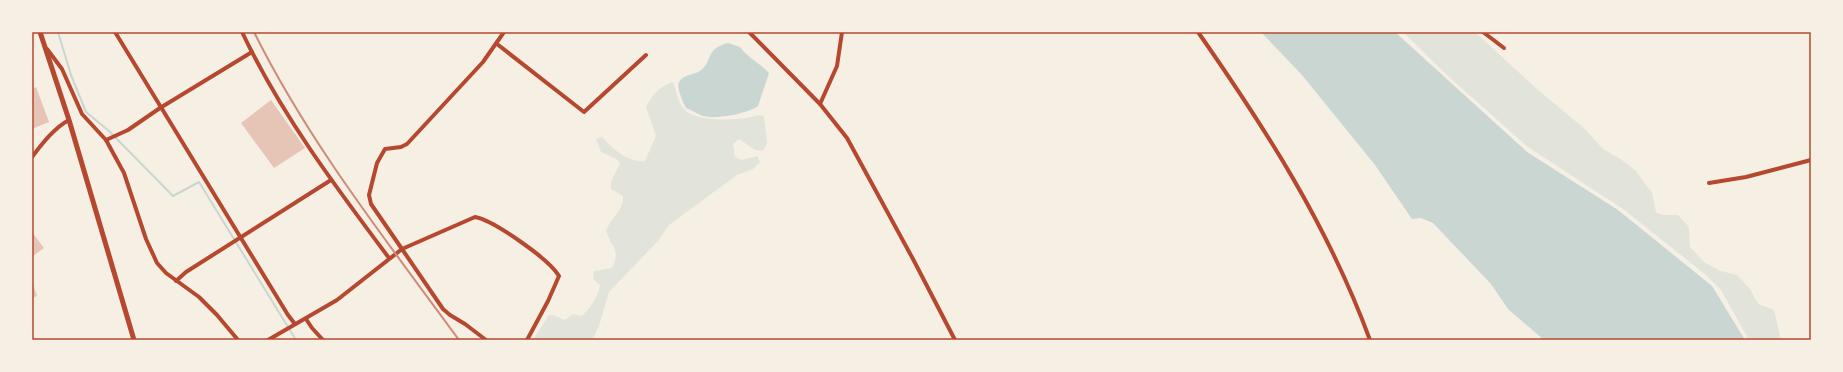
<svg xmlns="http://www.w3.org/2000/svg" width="1843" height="372" font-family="'Work Sans',sans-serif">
	<rect width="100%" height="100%" fill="#f6efe4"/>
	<g fill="#e2e4dc">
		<polygon points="1403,32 1475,32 1537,89 1585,129 1603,149 1622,160 1636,171 1652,193 1656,212 1662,215 1678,215 1689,227 1690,247 1705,263 1721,271 1737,275 1750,289 1758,304 1774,310 1781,340 1749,340 1721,290 1706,275 1623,209 1528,147 1450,78"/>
		<path d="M673,82c3,7 5,20 10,26 11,14 47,12 63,10 7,-1 12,-4 18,-2l3,27 -4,8 -8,-1 -16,-11 -6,5 2,13 7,3 15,-4 3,6 -7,7 -16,6 -68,50 -11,16 -49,51 -10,34 -7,14h-59l16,-25h4l12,5 8,-6 9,2c9,-9 16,-19 18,-31l-7,-6 1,-8 18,-3c9,-18 0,-20 -6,-37 5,-13 18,-21 17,-35l-12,-7v-7l9,-19 -4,-4 -15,-7 -5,-13 6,-2c11,12 26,26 43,24l11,-25 -10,-29c6,-12 14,-21 27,-25z"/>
	</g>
	<g fill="#c9d6d2">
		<polygon points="1261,32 1395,32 1527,152 1618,210 1712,286 1745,340 1544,340 1508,309 1491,284 1433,223 1421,218 1412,219 1375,165 1302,75"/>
		<path d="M728,43l12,4c7,10 20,16 29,26l-11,33c-8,7 -44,14 -55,10 -6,-2 -11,-6 -17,-8 -3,-5 -10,-22 -7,-26 4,-7 13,-7 19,-10 16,-8 5,-23 30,-29z"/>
	</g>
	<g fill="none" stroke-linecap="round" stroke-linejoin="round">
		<g stroke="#c9d6d2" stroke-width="2">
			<polyline points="58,32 71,75 86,112 109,131 173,196 199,182 296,340"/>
			<polyline points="32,34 33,33"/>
		</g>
	</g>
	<g fill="#e6c5b7">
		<polygon points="36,87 49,122 32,129 32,89"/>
		<polygon points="271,100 305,148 274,168 241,123"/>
		<polygon points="32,232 44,248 33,256 32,255"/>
		<polygon points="32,281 37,296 32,298"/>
	</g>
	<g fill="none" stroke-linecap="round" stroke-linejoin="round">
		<g stroke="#b5482f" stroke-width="4">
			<polyline points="115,32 288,315 295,324"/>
			<path d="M242,32c39,82 93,154 147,226"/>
			<polyline points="749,32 820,104 847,138 913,259 955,340"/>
			<path d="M1198,32c69,99 130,194 172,308"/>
			<polyline points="1483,32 1504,48"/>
			<polyline points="497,44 584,112 646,55"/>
			<polyline points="47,49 62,69 82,114 106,140 124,173 146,239 157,263 166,273 199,297 217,315 238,340"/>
			<polyline points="820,104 837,66 842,32"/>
			<polyline points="106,140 128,130 160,108 252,52"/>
			<path d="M32,157c10,-13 22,-29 37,-37"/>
			<polyline points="1709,183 1746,177 1811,160"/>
			<polyline points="176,281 186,272 331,180"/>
			<polyline points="306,319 312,328 323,340"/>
			<polyline points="268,340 337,300 402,249 371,204 369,195 377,163 385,149 401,147 407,144 483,62 504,32"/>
			<path d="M486,340l-21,-16 -15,-9 -7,-6 -41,-60 73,-32c18,3 74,42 84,59l-11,25 -21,39"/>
		</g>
		<polyline stroke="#b5482f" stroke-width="5" points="40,32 69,120 134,340"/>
		<path stroke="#cf8b77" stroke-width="2" d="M254,32c55,111 132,208 205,308"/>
	</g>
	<rect width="1843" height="372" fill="none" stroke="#f6efe4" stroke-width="66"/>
	<rect x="33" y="33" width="1777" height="306" fill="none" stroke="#b5482f" stroke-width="1.5"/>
</svg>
